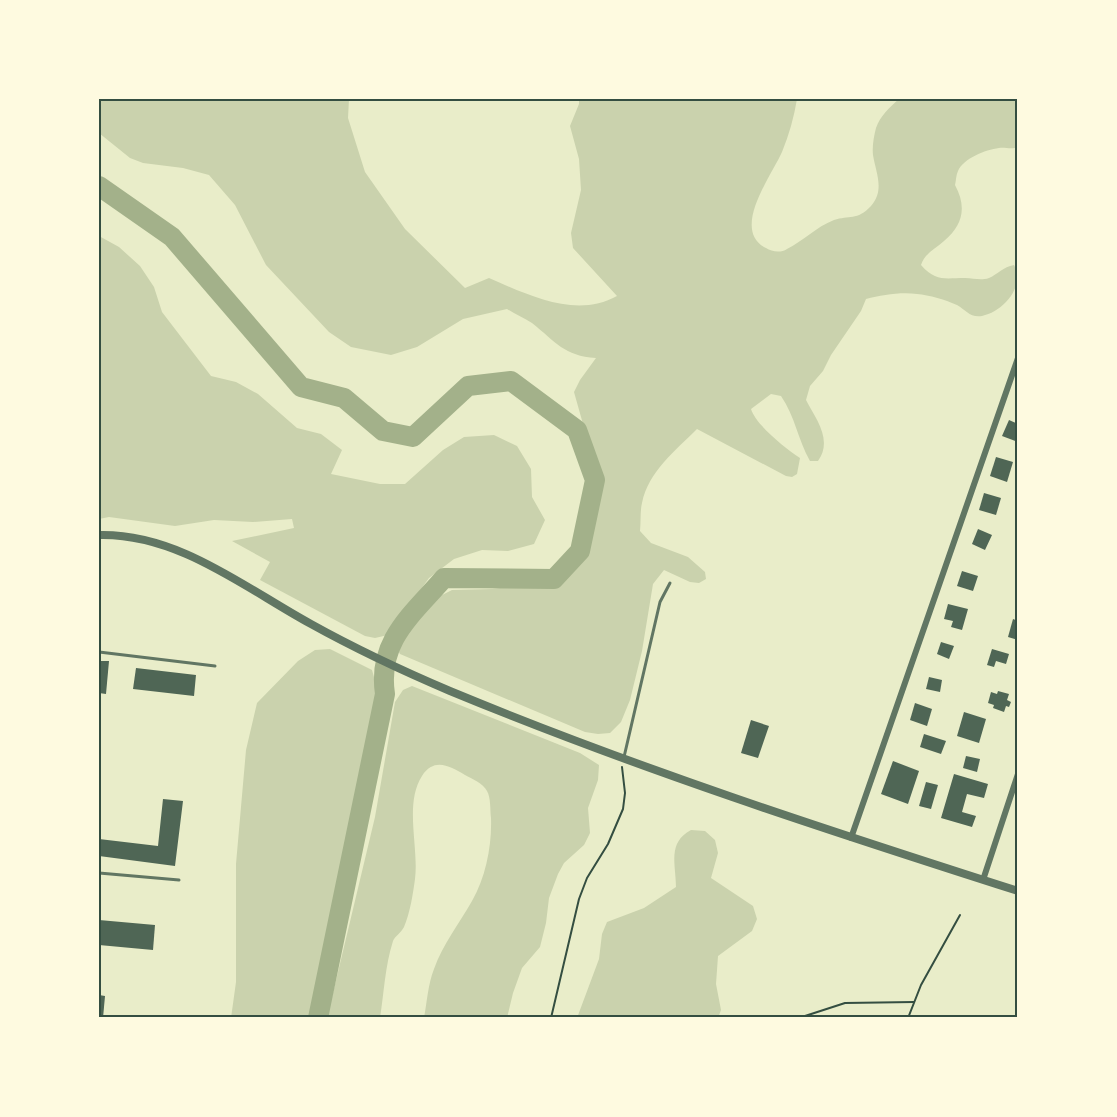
<svg xmlns="http://www.w3.org/2000/svg" width="1117" height="1117" font-family="'DejaVu Sans',sans-serif">
	<rect width="100%" height="100%" fill="#e9edc9"/>
	<g fill="#cad2ad">
		<path d="M99,99h250l-1,19 17,54 40,57 60,59 24,-10c39,17 87,41 128,18l-44,-48 -2,-15 10,-43 -2,-31 -9,-33 9,-22v-5h218c-3,18 -8,36 -15,53 -10,23 -52,78 -16,96 6,4 15,5 21,1 16,-8 29,-22 47,-29 15,-5 23,1 37,-14 14,-16 5,-33 2,-51 -1,-9 1,-19 3,-27 4,-12 14,-21 23,-29h119v48c-7,3 -12,0 -19,1 -14,2 -35,10 -41,23 -2,4 -2,10 -3,14 12,22 8,40 -11,56 -9,8 -19,12 -23,24 15,17 24,13 44,13 9,0 15,3 24,0 9,-4 14,-11 25,-13 12,21 -11,47 -32,51 -12,2 -16,-6 -25,-11 -11,-5 -28,-10 -40,-11 -17,-2 -35,1 -51,5l-5,12 -30,44 -8,16 -13,15 -4,14c10,19 27,40 12,61h-8c-12,-21 -15,-45 -29,-65l-10,-2 -20,15c5,16 34,39 49,49l-3,16 -5,3 -6,-1 -89,-47c-21,21 -49,43 -55,74 -2,8 -1,19 -2,28l11,12 37,14 17,15 1,7 -7,4 -9,-1 -26,-12 -11,14 -11,67 -12,49 -9,22 -11,11 -12,1 -13,-2 -185,-78 -3,-5 4,-10 16,-23 21,-19 14,-7 40,-1 65,-8 15,-13 18,-24 10,-63 -2,-20 -15,-37 -9,-32 6,-12 16,-22c-32,-2 -40,-16 -64,-35 -8,-5 -17,-9 -25,-14l-44,10 -46,28 -26,8 -40,-8 -22,-15 -63,-67 -31,-60 -26,-30 -26,-7 -40,-5 -13,-5 -31,-25z"/>
		<polygon points="99,236 119,247 140,266 154,287 162,312 211,376 236,382 258,394 297,428 321,434 342,450 331,474 380,484 405,484 443,450 464,437 494,435 517,446 531,469 532,497 545,520 534,544 508,551 482,550 454,559 429,578 388,635 375,638 365,636 260,580 270,562 232,541 294,528 292,519 253,522 214,520 175,526 109,517 99,519"/>
		<polygon points="330,649 372,670 376,684 375,709 311,1018 231,1018 236,982 236,864 246,750 257,703 298,661 315,650"/>
		<path d="M412,686l168,67 19,12 -1,15 -10,28 2,25 -6,12 -20,18 -6,11 -9,24 -3,25 -6,24 -18,21 -9,25 -6,25h-83c3,-16 4,-34 10,-49 9,-25 25,-45 38,-68 14,-24 20,-56 19,-83 -1,-8 0,-20 -4,-27 -4,-8 -15,-12 -22,-16 -15,-9 -31,-18 -43,1 -18,28 -3,71 -7,103 -2,15 -5,34 -11,48 -3,6 -9,9 -11,14 -8,25 -9,52 -13,77h-53l48,-201 20,-115 8,-12z"/>
		<path d="M691,830l14,1 10,9 3,13 -7,25 42,28 4,13 -5,12 -34,25 -2,28 5,26 -3,8h-141l22,-59 3,-25 5,-12 37,-14 32,-21c0,-23 -9,-44 15,-57z"/>
	</g>
	<g fill="none" stroke-linecap="round" stroke-linejoin="round">
		<path stroke="#a3b18a" stroke-width="20" d="M99,186l73,51 129,150 43,11 39,33 30,6 55,-51 43,-5 66,49 18,50 -15,71 -26,28 -110,-1c-32,37 -67,63 -59,116l-67,324"/>
	</g>
	<g fill="#4f6655">
		<polygon points="1009,420 1018,424 1018,442 1002,436"/>
		<polygon points="996,457 1013,462 1007,482 990,476"/>
		<polygon points="984,493 1001,498 996,515 979,510"/>
		<polygon points="978,529 992,535 985,550 972,544"/>
		<polygon points="962,571 978,576 973,591 957,586"/>
		<polygon points="948,604 968,609 962,630 951,627 953,621 944,619"/>
		<polygon points="1013,619 1018,621 1018,640 1008,637"/>
		<polygon points="941,642 954,646 949,659 937,654"/>
		<polygon points="992,649 1009,654 1006,664 996,661 994,667 987,665"/>
		<polygon points="99,661 109,661 106,694 99,693"/>
		<polygon points="136,668 196,675 194,696 133,689"/>
		<polygon points="929,677 942,680 940,692 926,689"/>
		<polygon points="998,691 1009,694 1007,700 1011,702 1009,707 1006,706 1004,712 993,708 994,705 988,703 991,692 997,694"/>
		<polygon points="915,703 932,709 927,726 910,720"/>
		<polygon points="964,712 986,719 979,743 957,736"/>
		<polygon points="751,720 769,726 758,758 741,753"/>
		<polygon points="924,734 946,741 941,754 920,747"/>
		<polygon points="966,756 980,759 977,772 963,768"/>
		<polygon points="893,761 919,771 908,804 881,794"/>
		<polygon points="954,774 988,784 984,798 967,794 962,812 976,816 972,827 941,818"/>
		<polygon points="926,782 938,785 931,809 919,806"/>
		<polygon points="163,799 183,801 175,866 99,856 99,839 158,846"/>
		<polygon points="99,920 155,925 153,950 99,945"/>
		<polygon points="99,995 105,996 103,1018 99,1017"/>
	</g>
	<g fill="none" stroke-linecap="round" stroke-linejoin="round">
		<g stroke="#344e41" stroke-width="2">
			<polyline points="805,1016 845,1003 914,1002"/>
			<polyline points="551,1018 579,899 587,878 608,844 623,809 625,793 622,767"/>
			<polyline points="908,1018 921,985 960,915"/>
		</g>
		<g stroke="#617663" stroke-width="3">
			<polyline points="99,652 215,666"/>
			<polyline points="624,757 660,602 670,583"/>
			<polyline points="99,873 179,880"/>
		</g>
		<g stroke="#617663" stroke-width="6">
			<polyline points="851,838 1018,358"/>
			<polyline points="983,880 1018,774"/>
		</g>
		<path stroke="#617663" stroke-width="8" d="M99,535c79,-2 146,53 212,89 45,25 92,47 139,67 186,77 377,139 568,200"/>
	</g>
	<rect width="1117" height="1117" fill="none" stroke="#fefae0" stroke-width="201"/>
	<rect x="100" y="100" width="916" height="916" fill="none" stroke="#344e41" stroke-width="2"/>
</svg>
